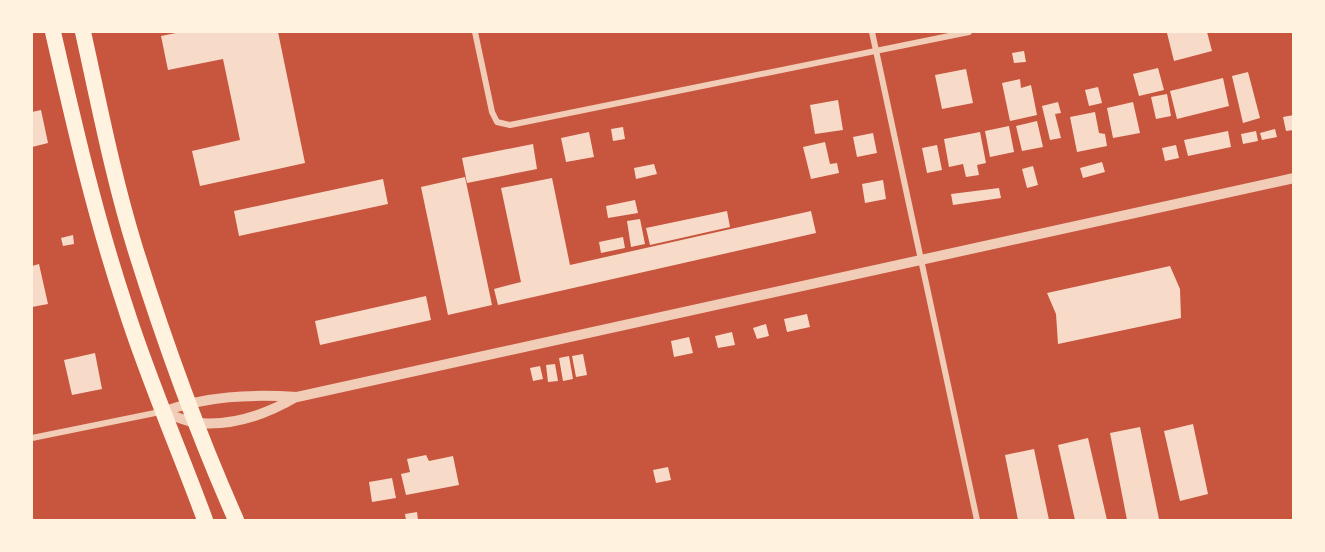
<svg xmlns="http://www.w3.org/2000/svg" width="1325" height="552" font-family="'PT Serif',serif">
	<rect width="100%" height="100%" fill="#c8553d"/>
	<g fill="#f7dbc8">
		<polygon points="181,32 278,32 305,163 200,186 192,151 240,140 223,59 168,70 161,36"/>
		<polygon points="1175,32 1207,32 1212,51 1174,61 1167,33"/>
		<polygon points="1024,51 1026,62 1014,63 1012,53"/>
		<polygon points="1158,68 1164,90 1139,96 1133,74"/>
		<polygon points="966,69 973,103 942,109 935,75"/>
		<polygon points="1248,72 1260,118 1243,123 1232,76"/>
		<polygon points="1223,78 1229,106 1177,119 1170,91"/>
		<polygon points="1020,79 1021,88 1031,85 1037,115 1010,121 1002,83"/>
		<polygon points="1098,87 1102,103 1089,106 1085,90"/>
		<polygon points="1167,94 1171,116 1156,119 1151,97"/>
		<polygon points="838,100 843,130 815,134 810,105"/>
		<polygon points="1058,102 1061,113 1055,114 1061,138 1050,140 1042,106"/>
		<polygon points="1133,102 1140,133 1113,138 1107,108"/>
		<polygon points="41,110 48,143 32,147 32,112"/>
		<polygon points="1095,112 1099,133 1105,134 1107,146 1077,152 1070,117"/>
		<polygon points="1294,115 1294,130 1286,131 1283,117"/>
		<polygon points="1037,121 1043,147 1022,151 1016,126"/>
		<polygon points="1009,126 1014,152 990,157 985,131"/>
		<polygon points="623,127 625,139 613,141 611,129"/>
		<polygon points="1275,129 1277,137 1262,140 1260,133"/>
		<polygon points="1228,131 1231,147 1188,156 1184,140"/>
		<polygon points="1256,131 1258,141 1243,144 1241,134"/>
		<polygon points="589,132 594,157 566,162 561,138"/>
		<polygon points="980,132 986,163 977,165 979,175 966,177 963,164 949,167 944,139"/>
		<polygon points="873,133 877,153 857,157 853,137"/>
		<polygon points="825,142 830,164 837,163 839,173 811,179 803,147"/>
		<polygon points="533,144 537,169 467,183 462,158"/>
		<polygon points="937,145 942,170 927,173 922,148"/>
		<polygon points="1176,145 1179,158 1165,161 1162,148"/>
		<polygon points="1102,162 1105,172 1083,178 1080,168"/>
		<polygon points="654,164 657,174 636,179 634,168"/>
		<polygon points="1033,166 1038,185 1027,188 1022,169"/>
		<polygon points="465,177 492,305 448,315 421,187"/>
		<polygon points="552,178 570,265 811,211 816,233 498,305 494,289 521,282 501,188"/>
		<polygon points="383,179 388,204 239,236 234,211"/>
		<polygon points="883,180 886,199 865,203 862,184"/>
		<polygon points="999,188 1001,198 953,205 951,194"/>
		<polygon points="635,200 638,213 608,218 606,206"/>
		<polygon points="727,211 730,227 650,245 646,228"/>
		<polygon points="640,219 645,244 631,247 627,221"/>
		<polygon points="73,235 74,244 63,246 61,238"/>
		<polygon points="623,237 625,248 601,253 599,242"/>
		<polygon points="39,264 48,304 32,307 32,266"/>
		<polygon points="1170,266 1180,289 1181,318 1058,344 1056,314 1047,293"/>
		<polygon points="426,296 431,320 320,345 315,321"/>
		<polygon points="807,314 810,327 787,332 784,319"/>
		<polygon points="766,324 769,336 757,339 753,328"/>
		<polygon points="732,332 735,345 718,348 715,336"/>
		<polygon points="689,337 693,353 674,357 671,341"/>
		<polygon points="95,353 102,389 72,395 64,360"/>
		<polygon points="583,354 587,375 576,377 572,356"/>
		<polygon points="569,356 573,379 563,381 559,358"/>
		<polygon points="555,364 558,381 548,382 546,365"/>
		<polygon points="540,366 543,379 533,381 530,368"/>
		<polygon points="1193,424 1208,494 1180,501 1164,431"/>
		<polygon points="1140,427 1159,519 1154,520 1127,520 1110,433"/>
		<polygon points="1088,438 1107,520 1075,520 1058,445"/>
		<polygon points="1034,449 1049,520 1018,520 1005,455"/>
		<polygon points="426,455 429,461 453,456 459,485 406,495 401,474 410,472 407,459"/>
		<polygon points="668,467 671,480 656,483 653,470"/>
		<polygon points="392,478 396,498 372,502 369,482"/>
		<polygon points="417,512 418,520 406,520 405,514"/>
	</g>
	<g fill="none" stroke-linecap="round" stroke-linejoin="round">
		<g stroke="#f1ccb7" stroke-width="6">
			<polyline points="475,32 492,112 497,122 510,125 969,32"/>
			<polyline points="872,32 977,520"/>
			<polyline points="32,438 160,412"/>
		</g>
		<g stroke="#f1ccb7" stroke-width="10">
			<path d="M162,412c44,-16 88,-18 135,-15l997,-219"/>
			<path d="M162,412c11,3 24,10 36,11 34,3 69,-9 98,-26"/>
		</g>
		<g stroke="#fff3e0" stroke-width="16">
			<path d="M53,32c21,92 42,184 72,274 23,73 54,143 80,214"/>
			<path d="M83,32c16,72 30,145 52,216 29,93 62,184 101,272"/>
		</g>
	</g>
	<rect width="1325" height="552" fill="none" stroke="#fff3e0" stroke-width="66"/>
</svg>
